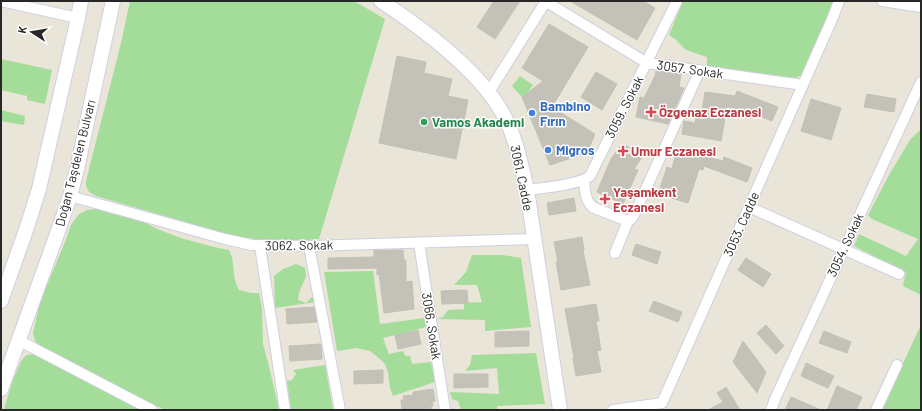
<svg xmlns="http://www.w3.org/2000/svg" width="922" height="411" font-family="Barlow,sans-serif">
	<rect width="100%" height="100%" fill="#e9e5d9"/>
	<g fill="#a4dc99">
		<polygon points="130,1 354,1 385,19 319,239 308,240 261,240 233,236 96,196 89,192 86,186 86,181 121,43"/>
		<polygon points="683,1 834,1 833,10 804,74 795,78 707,66 707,57 686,50 675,39 669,35"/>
		<polygon points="1,59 52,70 45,104 27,100 27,96 1,90"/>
		<polygon points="520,76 533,85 528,92 522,97 512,86"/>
		<polygon points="1,110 25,116 24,125 1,121"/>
		<polygon points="920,130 921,131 921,295 903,286 906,272 854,246 859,234 906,256 918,239 872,219 868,215 889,175 910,140"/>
		<path d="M96,209l27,5 21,8 13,7 27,10 34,9 11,2c7,13 2,27 10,40l12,3h8l3,15 1,36 6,22 10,44h-114l-71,-35 -53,-28 -6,-6 -2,-8 7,-31 25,-60 6,-17 7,-10 9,-5z"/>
		<polygon points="472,255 503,255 521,258 531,327 485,331 485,320 437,319 443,317 448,310 464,309 464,303 482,302 477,285 454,285 466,272"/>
		<path d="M296,264l9,4 1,8 -7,17 -1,7 8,3 6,-6 4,5 -41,6c-1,-10 0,-21 -1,-32l9,-7z"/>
		<polygon points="373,271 380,324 425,318 426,327 383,338 389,354 403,351 405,356 410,356 412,364 431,362 435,382 393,396 390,388 388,372 385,364 380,359 370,351 357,348 337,351 324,272"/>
		<polygon points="921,325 921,410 881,410"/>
		<polygon points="536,353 545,404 497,406 497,410 461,410 458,401 452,399 450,392 499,394 497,368 465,371 470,365 472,355"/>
		<path d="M34,354l10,5 96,51h-136c3,-11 14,-51 23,-55 2,-1 5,0 7,-1z"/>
		<polygon points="325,365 333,410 291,410 287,381 292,380 296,374 293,370"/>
	</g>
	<g fill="#c4c1b9" stroke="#c3c1b3">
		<polygon points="494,1 520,1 495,39 477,27"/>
		<polygon points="570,1 643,1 655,8 637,40"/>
		<polygon points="549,24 588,47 552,107 595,134 587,153 550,165 522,97 543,81 522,68"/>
		<polygon points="397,56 426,62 424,73 452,79 448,96 468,100 456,159 379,143"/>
		<polygon points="656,71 681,74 679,87 684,88 668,124 636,117 640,97 644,98 655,76"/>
		<polygon points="596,72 617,84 602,110 581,97"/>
		<polygon points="737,91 778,107 772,121 741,109 727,107 721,141 682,134 684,121 695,123 698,110 702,111 705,92 735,96"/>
		<polygon points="867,94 896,99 894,112 864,107"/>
		<polygon points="811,99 841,108 831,140 801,131"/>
		<polygon points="622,144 644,154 634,169 638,170 623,204 597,192 611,159"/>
		<polygon points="677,149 723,161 724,157 752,168 747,182 704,166 703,170 699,169 688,203 658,194 667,167 672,169"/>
		<polygon points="574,198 576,211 549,215 547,203"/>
		<polygon points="582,237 584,250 583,250 590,285 561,290 556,262 558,262 554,242"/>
		<polygon points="636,244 661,252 657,264 632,255"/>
		<polygon points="374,250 403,250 404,260 406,260 406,282 412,281 414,309 384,313 379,274 377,275 377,268 328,269 328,258 374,257"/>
		<polygon points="746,258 771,274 763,287 738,270"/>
		<polygon points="467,290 468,303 442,304 441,291"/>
		<polygon points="654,301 682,312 678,322 649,311"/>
		<polygon points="596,304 599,321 596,321 601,350 597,351 601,372 576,376 573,358 574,358 565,309"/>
		<polygon points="314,307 317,322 287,324 286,309"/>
		<polygon points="766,325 784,346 776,354 757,333"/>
		<polygon points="418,330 421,344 398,349 395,335"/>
		<polygon points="529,331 529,346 495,347 495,332"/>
		<polygon points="824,331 851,342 847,353 819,343"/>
		<polygon points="743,341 766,372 757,393 733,362"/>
		<polygon points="321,344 322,359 290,361 289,346"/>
		<polygon points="806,363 834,376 828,388 801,376"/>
		<polygon points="383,370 383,383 354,384 354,371"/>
		<polygon points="454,374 488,374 488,387 454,388"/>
		<polygon points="837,386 862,397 856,410 827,410"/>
		<polygon points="726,387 740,410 708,410 723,402 717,393"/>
		<polygon points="433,389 435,401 432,401 433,406 431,406 431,410 402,410 401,400 404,400 403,396 413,395 413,392"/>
		<polygon points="791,397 821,410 785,410"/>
	</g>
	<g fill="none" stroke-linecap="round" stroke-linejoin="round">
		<g stroke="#cfcfdf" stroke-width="12">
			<g id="street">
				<polyline points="1,1 78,18"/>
				<polyline points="545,1 647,63 803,85"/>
				<polyline points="882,1 921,7"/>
				<polyline points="489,92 546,1"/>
				<path d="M584,180c1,10 1,22 10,28l34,13"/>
				<path d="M527,190c15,-2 52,-5 63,-14l87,-175"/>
				<polyline points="70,196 225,239 252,245 309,246 534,239"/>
				<polyline points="749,207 899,274"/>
				<polyline points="419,243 445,410"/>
				<polyline points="260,246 285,410"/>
				<polyline points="309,246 340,410"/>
				<polyline points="615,253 628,221 631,219 634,215 700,70"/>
				<polyline points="18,340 152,410"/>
				<polyline points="613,410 662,403 833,17 839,1"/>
				<polyline points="771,410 775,399 921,82"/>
				<polyline points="876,410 897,365"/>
			</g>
		</g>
		<g stroke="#cfcfdf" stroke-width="16">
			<g id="secondary">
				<path d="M381,1c42,28 98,69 122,113 13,23 18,50 24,76l33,220"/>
				<polyline points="1,301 26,230 39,189 78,18 81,1"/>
				<polyline points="1,389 57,234 70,196 77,169 113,1"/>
			</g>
		</g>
		<use href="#street" stroke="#fff" stroke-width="10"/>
		<use href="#secondary" stroke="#fff" stroke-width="14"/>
	</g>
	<g fill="#e0444e" stroke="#fff" stroke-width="1.5">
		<path d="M649 106h4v4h4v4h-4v4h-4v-4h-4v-4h4z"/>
		<path d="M621 145h4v4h4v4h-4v4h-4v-4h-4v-4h4z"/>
		<path d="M603 193h4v4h4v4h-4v4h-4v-4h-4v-4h4z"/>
	</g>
	<g fill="#3f7fe0" stroke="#fff" stroke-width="1.5">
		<circle cx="532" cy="113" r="4"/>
		<circle cx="548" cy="150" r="4"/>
	</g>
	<circle fill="#2e9e5b" stroke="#fff" stroke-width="1.5" cx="424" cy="122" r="4"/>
	<g text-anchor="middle" stroke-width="3" stroke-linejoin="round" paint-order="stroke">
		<g font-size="13" fill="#272727" stroke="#fff">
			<text transform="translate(690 69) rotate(8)" y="5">3057. Sokak</text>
			<text transform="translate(624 107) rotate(-63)" y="5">3059. Sokak</text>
			<text transform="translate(75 163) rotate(-76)" y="5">Doğan Taşdelen Bulvarı</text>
			<text transform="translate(522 178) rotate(78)" y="5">3061. Cadde</text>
			<text transform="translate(741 224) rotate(-66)" y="5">3053. Cadde</text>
			<text transform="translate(299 245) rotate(-1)" y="5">3062. Sokak</text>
			<text transform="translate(845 245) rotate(-65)" y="5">3054. Sokak</text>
			<text transform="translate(432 326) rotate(81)" y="5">3066. Sokak</text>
		</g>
		<g font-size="13" font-weight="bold" fill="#366cbe" stroke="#fff" text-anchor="start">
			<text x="540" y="111">Bambino<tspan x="540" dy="15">Fırın</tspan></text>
			<text x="556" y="155">Migros</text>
		</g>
		<g font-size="13" font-weight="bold" fill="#be3a42" stroke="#fff" text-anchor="start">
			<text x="659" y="117">Özgenaz Eczanesi</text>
			<text x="631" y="156">Umur Eczanesi</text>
			<text x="613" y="197">Yaşamkent<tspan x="613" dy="15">Eczanesi</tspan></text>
		</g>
		<g font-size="13" font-weight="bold" fill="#27864d" stroke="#fff" text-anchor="start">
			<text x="432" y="127">Vamos Akademi</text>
		</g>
	</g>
	<rect width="922" height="411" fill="none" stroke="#272727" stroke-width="4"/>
	<g transform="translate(32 32) rotate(282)" stroke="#ffffff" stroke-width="3" paint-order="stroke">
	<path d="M0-3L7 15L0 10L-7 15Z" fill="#272727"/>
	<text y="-6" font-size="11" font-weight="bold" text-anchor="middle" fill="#272727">K</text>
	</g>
</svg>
